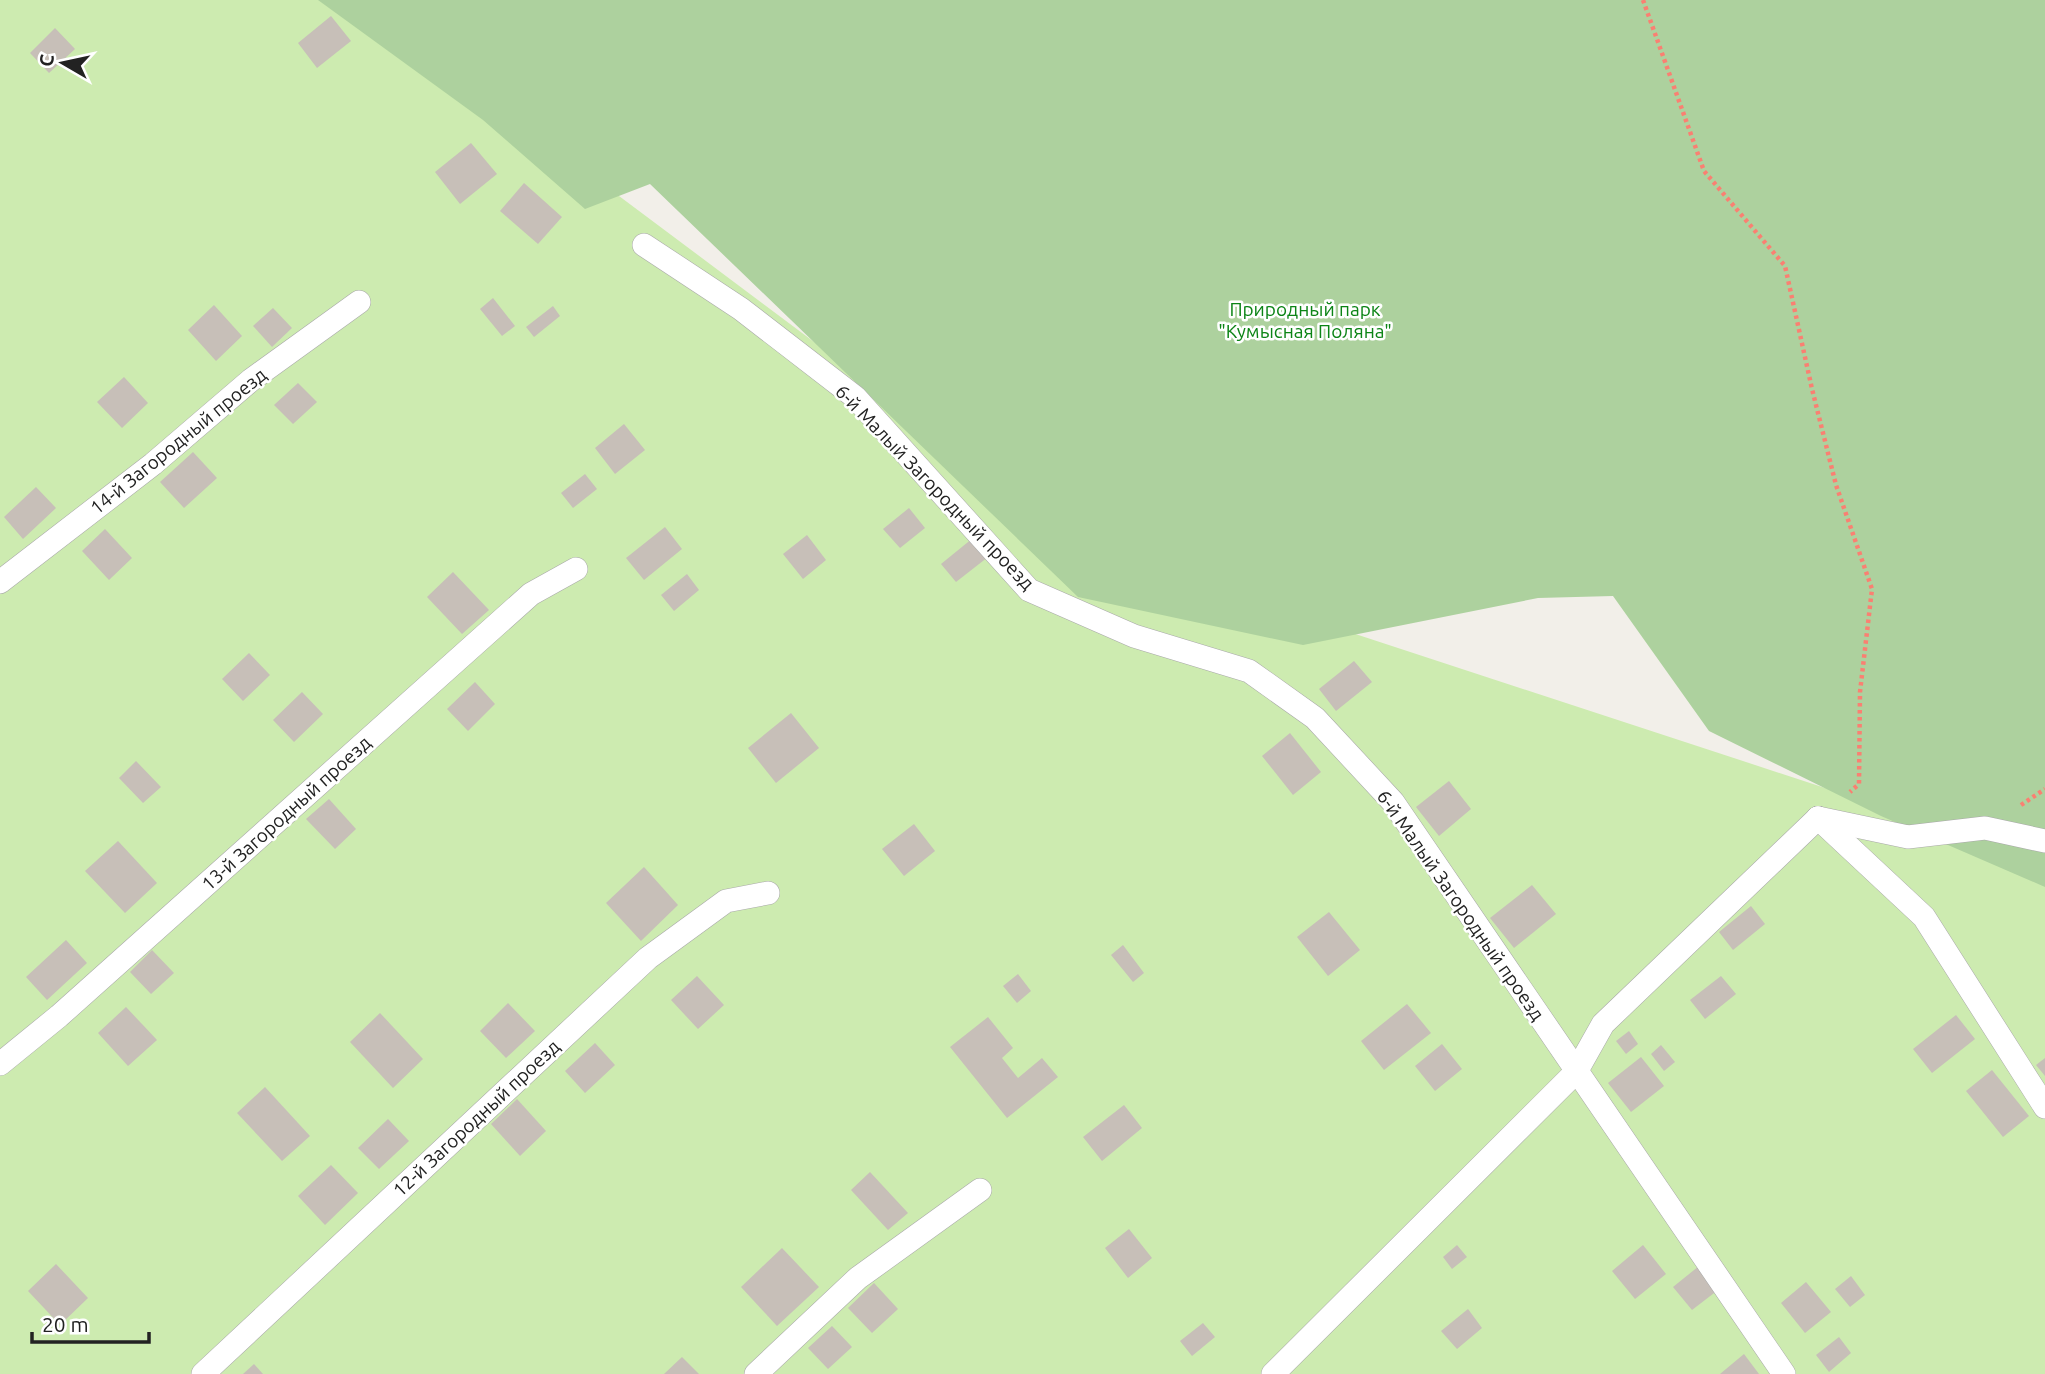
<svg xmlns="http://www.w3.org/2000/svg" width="2045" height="1374" font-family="Ubuntu,sans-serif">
	<rect width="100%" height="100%" fill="#f2efe9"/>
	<polygon fill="#cdebb0" points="0,0 357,0 1087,546 2045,860 2045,1374 0,1374"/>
	<polygon fill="#add19e" points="318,0 2045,0 2045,887 1881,816 1709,731 1613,596 1538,598 1303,645 1078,597 650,184 585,209 483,120"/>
	<g fill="#c7bfb8">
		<polygon points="331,16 351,41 317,68 298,43"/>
		<polygon points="55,28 75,49 49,73 30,53"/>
		<polygon points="471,143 497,174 460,204 435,172"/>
		<polygon points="524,183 562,217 538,244 500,211"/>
		<polygon points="493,298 515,326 502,336 480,309"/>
		<polygon points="214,305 242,336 216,361 188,330"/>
		<polygon points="553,306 560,316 534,337 526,327"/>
		<polygon points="273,308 292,328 272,347 253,326"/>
		<polygon points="124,377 148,403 122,428 97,402"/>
		<polygon points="298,383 317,402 293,424 274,405"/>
		<polygon points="624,424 645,450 615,474 595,448"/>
		<polygon points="193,452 217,478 184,508 160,482"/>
		<polygon points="585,474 597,489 573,508 561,493"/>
		<polygon points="36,487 56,508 23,539 4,517"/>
		<polygon points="909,508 925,528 900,548 883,529"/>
		<polygon points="665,527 682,549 644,580 626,558"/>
		<polygon points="105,529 132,558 109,580 82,551"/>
		<polygon points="807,535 826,560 803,579 783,554"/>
		<polygon points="973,538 988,557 956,582 941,564"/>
		<polygon points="453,572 489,610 462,634 427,597"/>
		<polygon points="687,574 699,590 674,611 661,595"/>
		<polygon points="249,653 270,675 243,701 222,679"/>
		<polygon points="1354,661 1372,682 1336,711 1319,689"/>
		<polygon points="475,682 495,704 468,731 447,709"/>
		<polygon points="302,692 323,714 294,742 273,720"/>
		<polygon points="791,713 819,748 776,783 748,748"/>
		<polygon points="1290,733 1321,772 1293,795 1262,756"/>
		<polygon points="136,761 161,787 143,803 119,778"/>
		<polygon points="1449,781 1471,809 1439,836 1416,807"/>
		<polygon points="329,799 356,829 335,849 306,819"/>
		<polygon points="914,824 935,851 904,876 882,849"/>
		<polygon points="118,841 157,883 125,913 85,871"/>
		<polygon points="644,867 678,905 641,941 606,903"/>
		<polygon points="1532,885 1556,914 1514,948 1490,918"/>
		<polygon points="1751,906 1765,924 1733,950 1719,932"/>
		<polygon points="1329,912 1360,950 1328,976 1297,937"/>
		<polygon points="66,940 87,963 47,1000 26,977"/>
		<polygon points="1123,945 1144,973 1133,982 1111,955"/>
		<polygon points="152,950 174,973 151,994 130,972"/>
		<polygon points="1018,974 1031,991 1017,1003 1003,986"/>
		<polygon points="697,976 724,1005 698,1029 671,1000"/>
		<polygon points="1721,976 1736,994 1705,1019 1690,1000"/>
		<polygon points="508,1003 535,1031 506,1058 480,1031"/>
		<polygon points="1407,1004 1431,1033 1384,1070 1361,1041"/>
		<polygon points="126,1007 157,1040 128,1066 98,1033"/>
		<polygon points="380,1013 423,1059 393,1088 350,1042"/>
		<polygon points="1956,1015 1975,1039 1932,1073 1913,1049"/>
		<polygon points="988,1017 1013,1048 1002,1058 1018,1078 1042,1058 1058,1077 1007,1118 950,1047"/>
		<polygon points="1629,1031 1638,1044 1626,1054 1616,1041"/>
		<polygon points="595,1043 615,1065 585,1093 565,1071"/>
		<polygon points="1442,1044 1462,1069 1435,1091 1415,1066"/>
		<polygon points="1661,1045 1675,1062 1664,1071 1651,1054"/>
		<polygon points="1641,1057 1664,1086 1631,1112 1608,1083"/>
		<polygon points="2045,1058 2045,1076 2036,1065"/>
		<polygon points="1992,1070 2029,1116 2003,1137 1966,1091"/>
		<polygon points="265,1087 310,1136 282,1161 237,1113"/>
		<polygon points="517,1099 546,1131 520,1156 491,1124"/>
		<polygon points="1124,1105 1142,1128 1102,1161 1083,1137"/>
		<polygon points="388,1119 409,1141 379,1169 358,1148"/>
		<polygon points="331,1165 358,1193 325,1225 298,1196"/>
		<polygon points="870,1172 908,1213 888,1230 851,1190"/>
		<polygon points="1129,1229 1152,1258 1128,1278 1105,1248"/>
		<polygon points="1457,1245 1467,1257 1452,1269 1443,1257"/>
		<polygon points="1643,1245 1666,1274 1635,1299 1612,1271"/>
		<polygon points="782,1248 819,1287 777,1326 741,1287"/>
		<polygon points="56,1264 88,1298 60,1325 28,1291"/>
		<polygon points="1699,1266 1718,1290 1692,1310 1673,1287"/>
		<polygon points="1851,1276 1865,1295 1850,1307 1835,1289"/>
		<polygon points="1806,1282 1831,1312 1805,1333 1781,1303"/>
		<polygon points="874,1283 898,1309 872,1333 848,1308"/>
		<polygon points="1468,1309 1482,1328 1457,1349 1441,1331"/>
		<polygon points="1203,1323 1215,1337 1192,1356 1180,1341"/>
		<polygon points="832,1326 852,1347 828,1369 808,1348"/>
		<polygon points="1839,1337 1851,1353 1829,1372 1816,1355"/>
		<polygon points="1744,1354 1759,1374 1720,1374"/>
		<polygon points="682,1357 699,1374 664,1374"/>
		<polygon points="254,1364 263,1374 243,1374"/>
	</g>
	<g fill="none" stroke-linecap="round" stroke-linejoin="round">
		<g stroke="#a9a9a9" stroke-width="24">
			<g id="lane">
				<polyline points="644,245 741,309 855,397 1029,590 1134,636 1249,671 1315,718 1393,802 1784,1374"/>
				<polyline points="0,582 153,464 251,380 359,302"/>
				<polyline points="1818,818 1924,917 2045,1107"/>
				<polyline points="1818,818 1908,837 1985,828 2045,841"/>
				<polyline points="0,1064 59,1016 531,594 576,569"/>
				<polyline points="203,1374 648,958 726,901 768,893"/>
				<polyline points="756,1374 858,1278 980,1190"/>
				<polyline points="1273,1374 1576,1072 1603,1024 1818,818"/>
			</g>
		</g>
		<g stroke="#fa8072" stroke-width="4.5" stroke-dasharray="3.5 3.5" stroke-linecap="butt">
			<polyline points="1643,0 1704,171 1785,266 1812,389 1836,485 1872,589 1860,692 1859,784 1850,792"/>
			<polyline points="2021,805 2045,789"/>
		</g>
		<use href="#lane" stroke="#fff" stroke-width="23"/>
	</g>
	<g text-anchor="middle" stroke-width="5" stroke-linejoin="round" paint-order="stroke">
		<g font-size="19" fill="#0c8416" stroke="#fff">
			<text x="1305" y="316">Природный парк<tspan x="1305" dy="22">"Кумысная Поляна"</tspan></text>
		</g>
		<g font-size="19" fill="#222" stroke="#fff">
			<text transform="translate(178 441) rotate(-39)" y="7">14-й Загородный проезд</text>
			<text transform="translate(935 487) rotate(46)" y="7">6-й Малый Загородный проезд</text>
			<text transform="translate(286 813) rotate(-42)" y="7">13-й Загородный проезд</text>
			<text transform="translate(1461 905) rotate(55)" y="7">6-й Малый Загородный проезд</text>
			<text transform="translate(476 1118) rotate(-43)" y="7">12-й Загородный проезд</text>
		</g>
	</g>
	<g transform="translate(63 63) rotate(279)" stroke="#ffffff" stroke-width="5" paint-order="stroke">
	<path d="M0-5L12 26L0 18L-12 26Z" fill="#222222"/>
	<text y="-10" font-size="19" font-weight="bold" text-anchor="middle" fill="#222222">С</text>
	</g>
	<path d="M32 1332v10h117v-10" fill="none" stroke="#222222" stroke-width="3.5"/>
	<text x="42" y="1332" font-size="21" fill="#222222" stroke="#ffffff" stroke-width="5" paint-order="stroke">20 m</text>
</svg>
